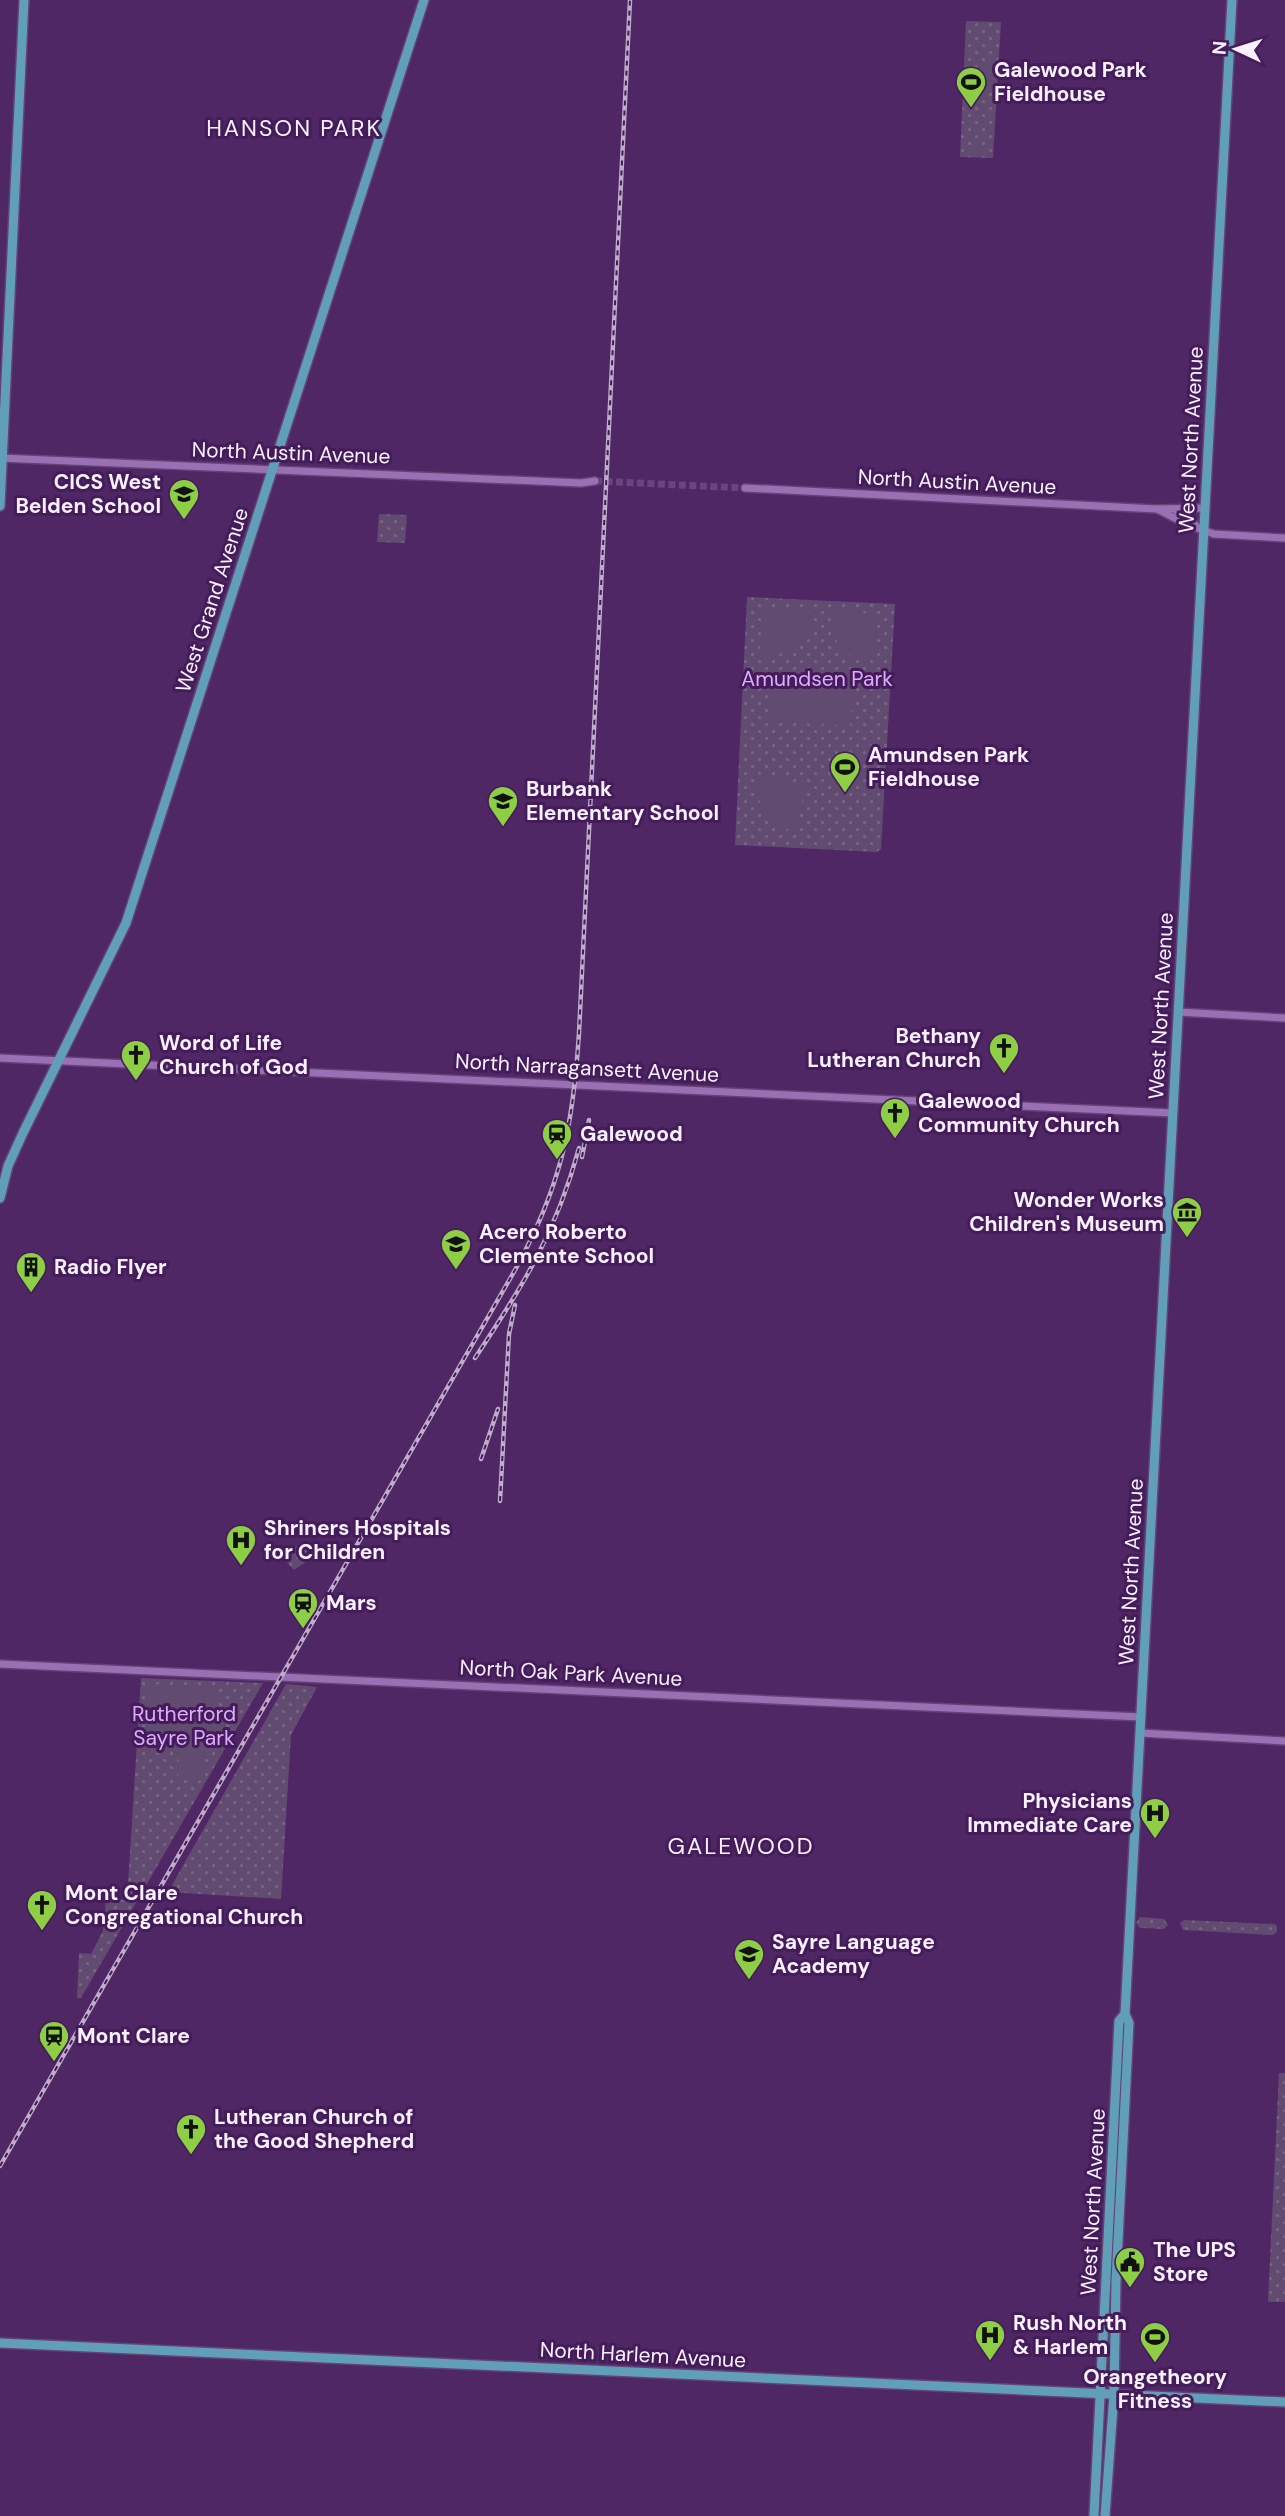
<svg xmlns="http://www.w3.org/2000/svg" width="1285" height="2516" font-family="'DM Sans',sans-serif">
	<defs>
		<pattern id="grass-dots" width="8" height="8" patternUnits="userSpaceOnUse" patternTransform="scale(1.75)"><rect width="8" height="8" fill="#624b70"/><path d="M2 2h.1M6 6h.1" fill="none" stroke="#796585" stroke-width="1.8" stroke-linecap="round"/></pattern>
	</defs>
	<rect width="100%" height="100%" fill="#4f2765"/>
	<g fill="url(#grass-dots)">
		<polygon points="966,21 1001,22 993,158 960,157"/>
		<polygon points="379,514 407,515 405,543 377,542"/>
		<polygon points="747,597 895,604 881,849 877,852 735,845"/>
		<polygon points="300,1543 304,1544 312,1553 312,1558 294,1570 283,1558"/>
		<polygon points="141,1678 263,1683 81,1998 77,1998 79,1953 91,1954 103,1931 106,1899 127,1900"/>
		<polygon points="286,1684 317,1687 291,1735 281,1899 168,1892"/>
		<polygon points="1140,1917 1164,1919 1168,1925 1164,1929 1140,1928 1136,1923"/>
		<polygon points="1184,1920 1274,1924 1277,1926 1277,1932 1273,1935 1183,1930 1180,1923"/>
		<polygon points="1279,2073 1285,2073 1285,2302 1268,2302"/>
	</g>
	<g fill="#624b70">
		<circle cx="986" cy="74" r="11"/>
		<polygon points="971,145 990,145 989,156 971,155"/>
		<path d="M831,606l45,10 2,2 -8,46c-28,-6 -43,-29 -39,-58z"/>
		<path d="M768,608l46,4c-4,29 -26,46 -55,44l6,-46z"/>
		<polygon points="771,674 853,678 850,726 769,721"/>
		<path d="M758,774l45,10 2,3 -9,45c-28,-6 -43,-29 -38,-58z"/>
		<polygon points="150,1684 219,1687 212,1751 205,1751 204,1781 178,1780 179,1750 153,1748 148,1723"/>
	</g>
	<g fill="none" stroke-linecap="round" stroke-linejoin="round">
		<polyline stroke="#68457c" stroke-width="7" stroke-dasharray="7 3.5" stroke-linecap="butt" points="595,481 745,488"/>
		<g stroke="#634274" stroke-width="10">
			<g id="minor">
				<polyline points="0,458 581,483 595,481"/>
				<polyline points="745,488 1157,509 1205,508"/>
				<polyline points="1157,509 1188,525 1214,534 1285,538"/>
				<polyline points="1175,510 1190,519 1197,527"/>
				<polyline points="1178,1012 1285,1018"/>
				<polyline points="0,1058 1172,1113"/>
				<polyline points="0,1664 1141,1717"/>
				<polyline points="1140,1733 1285,1741"/>
			</g>
		</g>
		<g stroke="#634274" stroke-width="12">
			<g id="major">
				<polyline points="0,506 24,0"/>
				<polyline points="0,1198 8,1166 23,1133 126,923 424,0"/>
				<polyline points="0,2343 1285,2402"/>
				<polyline points="1094,2516 1119,2021 1125,2014"/>
				<polyline points="1105,2516 1114,2394 1116,2281 1129,2023 1125,2014 1232,0"/>
			</g>
		</g>
		<use href="#minor" stroke="#9970b3" stroke-width="7"/>
		<use href="#major" stroke="#619eb7" stroke-width="9"/>
		<g stroke="#bfaccb" stroke-width="4.5">
			<g id="rail">
				<polyline points="582,1157 589,1120"/>
				<path d="M475,1358c48,-72 81,-125 104,-210"/>
				<polyline points="481,1459 498,1409"/>
				<polyline points="500,1501 509,1334 515,1305"/>
				<path d="M0,2166l515,-896c46,-83 58,-143 64,-237l51,-1033"/>
			</g>
		</g>
		<use href="#rail" stroke="#441c59" stroke-width="2" stroke-dasharray="5" stroke-linecap="butt"/>
	</g>
	<defs>
		<g id="stadium-pin" transform="scale(1.575)"><path d="M0 17L-7.5 6A9.5 9.5 0 1 1 7.5 6Z" fill="#8dce45" stroke="#441c59"/><path d="M0-5a6.5 5 0 1 0 0 10a6.5 5 0 1 0 0-10ZM-3.5-1.8h7v3.6h-7Z" fill="#111"/></g>
		<g id="school-pin" transform="scale(1.575)"><path d="M0 17L-7.5 6A9.5 9.5 0 1 1 7.5 6Z" fill="#8dce45" stroke="#441c59"/><path d="M0-5L7-2L0 1L-7-2ZM-4 1L0 2.5L4 1V4Q0 6-4 4Z" fill="#111"/></g>
		<g id="church-pin" transform="scale(1.575)"><path d="M0 17L-7.5 6A9.5 9.5 0 1 1 7.5 6Z" fill="#8dce45" stroke="#441c59"/><path d="M-1.2-6h2.4v3.5h3.3v2.4h-3.3V6h-2.4V-.1h-3.3v-2.4h3.3Z" fill="#111"/></g>
		<g id="station-pin" transform="scale(1.575)"><path d="M0 17L-7.5 6A9.5 9.5 0 1 1 7.5 6Z" fill="#8dce45" stroke="#441c59"/><path d="M-3-6H3Q5-6 5-4V2Q5 4 3 4L4.5 6H3L1.5 4h-3L-3 6H-4.5L-3 4Q-5 4-5 2V-4Q-5-6-3-6ZM-3.5-4v3h7v-3ZM-3.5 1v1.5H-2V1ZM2 1v1.5H3.5V1Z" fill="#111"/></g>
		<g id="museum-pin" transform="scale(1.575)"><path d="M0 17L-7.5 6A9.5 9.5 0 1 1 7.5 6Z" fill="#8dce45" stroke="#441c59"/><path d="M0-6L6-3V-2H-6V-3ZM-5-1h2V3h-2ZM-1-1h2V3h-2ZM3-1h2V3H3ZM-6 4H6V6H-6Z" fill="#111"/></g>
		<g id="building-pin" transform="scale(1.575)"><path d="M0 17L-7.5 6A9.5 9.5 0 1 1 7.5 6Z" fill="#8dce45" stroke="#441c59"/><path d="M-4-6H4V6H1V3H-1V6H-4ZM-2.5-4.3h1.7v1.8h-1.7ZM.8-4.3h1.7v1.8H.8ZM-2.5-1h1.7V.8h-1.7ZM.8-1h1.7V.8H.8Z" fill="#111"/></g>
		<g id="hospital-pin" transform="scale(1.575)"><path d="M0 17L-7.5 6A9.5 9.5 0 1 1 7.5 6Z" fill="#8dce45" stroke="#441c59"/><path d="M-5-5h3v3.5h4V-5h3V5h-3V1.5h-4V5h-3Z" fill="#111"/></g>
		<g id="civic-pin" transform="scale(1.575)"><path d="M0 17L-7.5 6A9.5 9.5 0 1 1 7.5 6Z" fill="#8dce45" stroke="#441c59"/><path d="M-.6-6.5H3V-4.5H.6V-3L4-1V1h2V6H-6V1h2V-1L-.6-3ZM-1.2 2.5V6h2.4V2.5Z" fill="#111"/></g>
	</defs>
	<g fill-rule="evenodd">
		<use href="#stadium-pin" x="971" y="82"/>
		<use href="#school-pin" x="184" y="494"/>
		<use href="#stadium-pin" x="845" y="767"/>
		<use href="#school-pin" x="503" y="801"/>
		<use href="#church-pin" x="1004" y="1048"/>
		<use href="#church-pin" x="136" y="1055"/>
		<use href="#church-pin" x="895" y="1113"/>
		<use href="#station-pin" x="557" y="1134"/>
		<use href="#museum-pin" x="1187" y="1212"/>
		<use href="#school-pin" x="456" y="1244"/>
		<use href="#building-pin" x="31" y="1267"/>
		<use href="#hospital-pin" x="241" y="1540"/>
		<use href="#station-pin" x="303" y="1603"/>
		<use href="#hospital-pin" x="1155" y="1813"/>
		<use href="#church-pin" x="42" y="1905"/>
		<use href="#school-pin" x="749" y="1954"/>
		<use href="#station-pin" x="54" y="2036"/>
		<use href="#church-pin" x="191" y="2129"/>
		<use href="#civic-pin" x="1130" y="2262"/>
		<use href="#hospital-pin" x="990" y="2335"/>
		<use href="#stadium-pin" x="1155" y="2337"/>
	</g>
	<g text-anchor="middle" stroke-width="6" stroke-linejoin="round" paint-order="stroke">
		<g font-size="21" font-weight="bold" fill="#f8f0ff" stroke="#441c59" text-anchor="start">
			<text x="994" y="77">Galewood Park<tspan x="994" dy="24">Fieldhouse</tspan></text>
			<text x="161" y="489" text-anchor="end">CICS West<tspan x="161" dy="24">Belden School</tspan></text>
			<text x="868" y="762">Amundsen Park<tspan x="868" dy="24">Fieldhouse</tspan></text>
			<text x="526" y="796">Burbank<tspan x="526" dy="24">Elementary School</tspan></text>
			<text x="981" y="1043" text-anchor="end">Bethany<tspan x="981" dy="24">Lutheran Church</tspan></text>
			<text x="159" y="1050">Word of Life<tspan x="159" dy="24">Church of God</tspan></text>
			<text x="918" y="1108">Galewood<tspan x="918" dy="24">Community Church</tspan></text>
			<text x="580" y="1141">Galewood</text>
			<text x="1164" y="1207" text-anchor="end">Wonder Works<tspan x="1164" dy="24">Children's Museum</tspan></text>
			<text x="479" y="1239">Acero Roberto<tspan x="479" dy="24">Clemente School</tspan></text>
			<text x="54" y="1274">Radio Flyer</text>
			<text x="264" y="1535">Shriners Hospitals<tspan x="264" dy="24">for Children</tspan></text>
			<text x="326" y="1610">Mars</text>
			<text x="1132" y="1808" text-anchor="end">Physicians<tspan x="1132" dy="24">Immediate Care</tspan></text>
			<text x="65" y="1900">Mont Clare<tspan x="65" dy="24">Congregational Church</tspan></text>
			<text x="772" y="1949">Sayre Language<tspan x="772" dy="24">Academy</tspan></text>
			<text x="77" y="2043">Mont Clare</text>
			<text x="214" y="2124">Lutheran Church of<tspan x="214" dy="24">the Good Shepherd</tspan></text>
			<text x="1153" y="2257">The UPS<tspan x="1153" dy="24">Store</tspan></text>
			<text x="1013" y="2330">Rush North<tspan x="1013" dy="24">&amp; Harlem</tspan></text>
			<text x="1155" y="2384" text-anchor="middle">Orangetheory<tspan x="1155" dy="24">Fitness</tspan></text>
		</g>
		<g font-size="21" fill="#f8f0ff" stroke="#441c59">
			<text transform="translate(1191 440) rotate(-87)" y="7">West North Avenue</text>
			<text transform="translate(291 453) rotate(2)" y="7">North Austin Avenue</text>
			<text transform="translate(957 482) rotate(3)" y="7">North Austin Avenue</text>
			<text transform="translate(212 600) rotate(-72)" y="7">West Grand Avenue</text>
			<text transform="translate(1161 1006) rotate(-87)" y="7">West North Avenue</text>
			<text transform="translate(587 1068) rotate(3)" y="7">North Narragansett Avenue</text>
			<text transform="translate(1131 1572) rotate(-87)" y="7">West North Avenue</text>
			<text transform="translate(571 1673) rotate(3)" y="7">North Oak Park Avenue</text>
			<text transform="translate(1093 2202) rotate(-87)" y="7">West North Avenue</text>
			<text transform="translate(643 2355) rotate(3)" y="7">North Harlem Avenue</text>
		</g>
		<g font-size="21" fill="#deacff" stroke="#441c59">
			<text x="817" y="686">Amundsen Park</text>
			<text x="184" y="1721">Rutherford<tspan x="184" dy="24">Sayre Park</tspan></text>
		</g>
		<g font-size="23" letter-spacing="2" fill="#f8f0ff" stroke="#441c59">
			<text x="294" y="136">HANSON PARK</text>
			<text x="741" y="1854">GALEWOOD</text>
		</g>
	</g>
	<g transform="translate(1236 49) rotate(274)" stroke="#441c59" stroke-width="5" paint-order="stroke">
	<path d="M0-5L12 26L0 18L-12 26Z" fill="#f8f0ff"/>
	<text y="-10" font-size="19" font-weight="bold" text-anchor="middle" fill="#f8f0ff">N</text>
	</g>
</svg>
